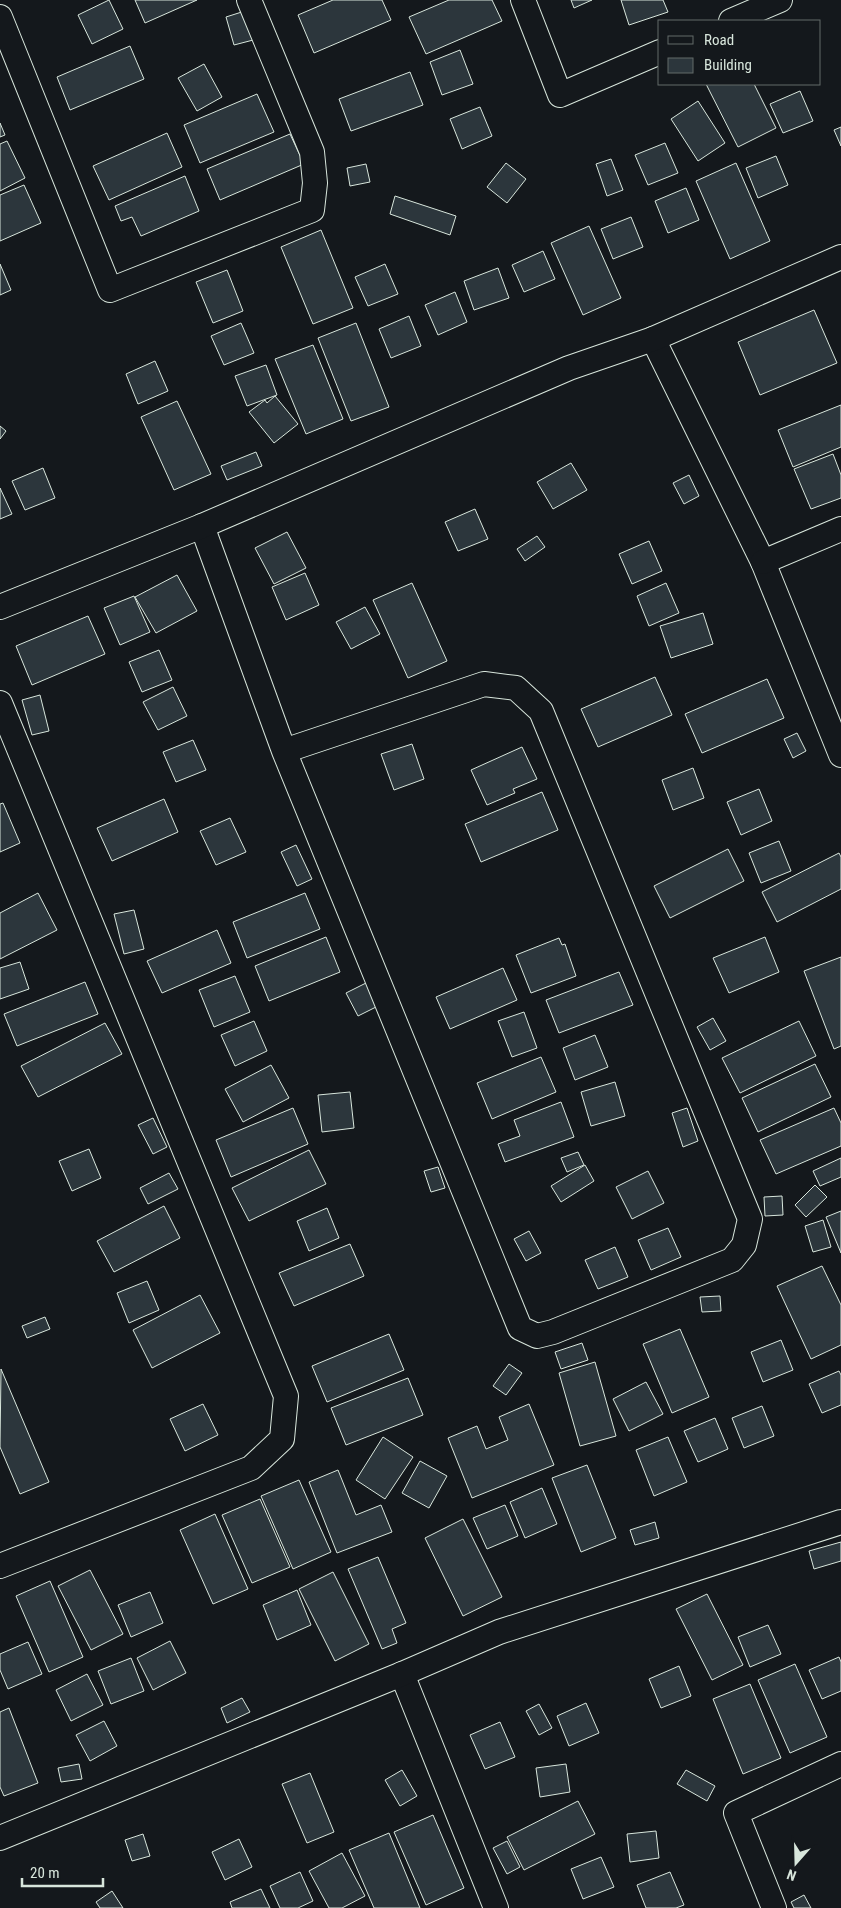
<svg xmlns="http://www.w3.org/2000/svg" width="841" height="1908" font-family="'Roboto Condensed',sans-serif">
	<rect width="100%" height="100%" fill="#14181c"/>
	<g fill="#2c363c" stroke="#d8e6dc">
		<polygon points="109,0 123,29 92,44 78,15"/>
		<polygon points="135,0 197,0 145,23"/>
		<polygon points="333,0 382,0 391,20 314,53 298,15"/>
		<polygon points="449,0 492,0 502,21 426,54 409,17"/>
		<polygon points="571,0 592,0 574,8"/>
		<polygon points="621,0 663,0 668,12 629,25"/>
		<polygon points="248,10 257,39 234,45 226,17"/>
		<polygon points="130,46 144,79 70,110 57,77"/>
		<polygon points="460,50 473,84 442,95 430,62"/>
		<polygon points="204,64 222,97 197,111 178,78"/>
		<polygon points="410,72 423,105 351,131 339,99"/>
		<polygon points="706,84 754,84 776,128 738,147"/>
		<polygon points="800,91 813,121 783,133 770,104"/>
		<polygon points="257,94 274,132 200,163 184,125"/>
		<polygon points="698,101 725,143 698,161 671,119"/>
		<polygon points="480,107 492,136 462,149 450,119"/>
		<polygon points="0,123 5,135 0,137"/>
		<polygon points="841,127 841,146 834,130"/>
		<polygon points="167,133 182,167 109,200 93,166"/>
		<polygon points="290,134 304,164 220,200 207,169"/>
		<polygon points="7,141 25,178 0,191 0,144"/>
		<polygon points="665,143 678,173 648,185 635,155"/>
		<polygon points="776,156 788,185 758,198 746,168"/>
		<polygon points="611,159 623,190 607,196 596,164"/>
		<polygon points="506,163 526,179 507,203 487,187"/>
		<polygon points="736,163 770,241 730,259 696,181"/>
		<polygon points="366,164 370,182 350,186 347,168"/>
		<polygon points="185,176 199,211 141,236 132,217 121,221 115,206"/>
		<polygon points="24,185 41,223 0,241 0,195"/>
		<polygon points="686,188 699,220 668,233 655,201"/>
		<polygon points="395,196 456,216 450,235 390,214"/>
		<polygon points="631,217 643,247 613,259 601,229"/>
		<polygon points="589,226 621,298 583,315 551,243"/>
		<polygon points="321,230 353,308 313,324 281,247"/>
		<polygon points="543,251 555,279 524,292 512,265"/>
		<polygon points="0,264 11,290 0,295"/>
		<polygon points="385,264 398,294 368,306 355,277"/>
		<polygon points="498,268 509,298 474,310 464,281"/>
		<polygon points="227,270 243,311 213,323 196,282"/>
		<polygon points="455,292 467,322 438,335 425,305"/>
		<polygon points="814,310 837,363 760,395 738,342"/>
		<polygon points="409,316 421,346 391,358 379,329"/>
		<polygon points="241,323 254,353 224,365 211,336"/>
		<polygon points="356,323 389,407 351,421 318,338"/>
		<polygon points="313,345 343,419 306,434 275,359"/>
		<polygon points="155,361 168,391 138,404 126,374"/>
		<polygon points="266,365 277,395 247,406 235,376"/>
		<polygon points="275,396 298,424 274,443 249,412 265,400 267,403"/>
		<polygon points="177,401 211,474 174,490 141,417"/>
		<polygon points="841,405 841,447 793,467 778,430"/>
		<polygon points="0,426 6,431 0,439"/>
		<polygon points="256,452 262,466 227,480 221,466"/>
		<polygon points="833,454 841,475 841,498 811,509 794,469"/>
		<polygon points="571,463 587,490 553,509 537,482"/>
		<polygon points="43,468 55,498 25,510 12,481"/>
		<polygon points="689,475 699,496 684,504 673,483"/>
		<polygon points="0,488 12,514 0,519"/>
		<polygon points="475,509 488,539 458,551 445,522"/>
		<polygon points="287,532 306,568 274,584 255,548"/>
		<polygon points="537,536 545,547 525,561 517,549"/>
		<polygon points="649,541 662,571 632,584 619,554"/>
		<polygon points="305,573 319,605 286,620 272,587"/>
		<polygon points="177,575 197,611 156,633 135,597"/>
		<polygon points="412,583 447,661 408,678 373,600"/>
		<polygon points="666,583 679,613 649,626 637,596"/>
		<polygon points="134,596 150,632 120,645 104,608"/>
		<polygon points="365,607 380,634 351,649 336,622"/>
		<polygon points="703,613 713,644 671,658 660,626"/>
		<polygon points="88,616 105,654 32,685 16,646"/>
		<polygon points="159,650 172,680 142,692 129,662"/>
		<polygon points="655,677 672,715 598,747 581,709"/>
		<polygon points="767,679 784,718 702,753 685,714"/>
		<polygon points="173,687 187,716 158,730 143,702"/>
		<polygon points="40,695 49,731 32,735 22,700"/>
		<polygon points="797,733 806,751 793,758 784,739"/>
		<polygon points="193,740 206,770 176,782 163,752"/>
		<polygon points="412,744 424,779 394,790 381,754"/>
		<polygon points="522,747 537,779 513,789 515,793 487,805 471,770"/>
		<polygon points="693,768 704,798 673,810 662,780"/>
		<polygon points="759,789 772,821 741,835 727,802"/>
		<polygon points="542,792 558,830 481,862 465,824"/>
		<polygon points="164,799 178,832 112,861 97,828"/>
		<polygon points="3,803 20,843 0,852 0,804"/>
		<polygon points="230,818 246,852 216,865 200,831"/>
		<polygon points="779,841 791,871 761,883 749,853"/>
		<polygon points="296,845 312,879 297,886 281,852"/>
		<polygon points="728,849 744,881 670,918 654,886"/>
		<polygon points="839,853 841,857 841,889 777,922 762,892"/>
		<polygon points="38,893 57,930 0,959 0,913"/>
		<polygon points="305,893 320,929 247,958 233,922"/>
		<polygon points="134,910 144,949 124,954 114,914"/>
		<polygon points="217,930 231,963 162,993 147,961"/>
		<polygon points="326,937 340,972 269,1001 255,966"/>
		<polygon points="765,937 779,972 729,993 713,958"/>
		<polygon points="559,938 562,945 565,944 576,976 531,993 516,955"/>
		<polygon points="841,957 841,1046 834,1049 804,971"/>
		<polygon points="20,962 29,989 0,999 0,968"/>
		<polygon points="503,968 517,1000 450,1029 436,997"/>
		<polygon points="619,972 633,1005 559,1033 546,1000"/>
		<polygon points="235,976 250,1012 214,1027 199,990"/>
		<polygon points="85,982 98,1014 17,1046 4,1014"/>
		<polygon points="366,983 378,1006 358,1016 346,993"/>
		<polygon points="524,1012 537,1048 512,1057 498,1021"/>
		<polygon points="713,1018 726,1041 710,1050 697,1027"/>
		<polygon points="254,1021 267,1051 235,1066 221,1035"/>
		<polygon points="799,1021 816,1056 740,1093 722,1058"/>
		<polygon points="105,1023 122,1054 38,1097 21,1066"/>
		<polygon points="595,1035 608,1067 575,1080 563,1048"/>
		<polygon points="541,1057 556,1092 492,1119 477,1083"/>
		<polygon points="815,1064 831,1097 758,1132 742,1098"/>
		<polygon points="271,1065 289,1098 243,1122 225,1089"/>
		<polygon points="615,1082 625,1116 591,1126 581,1092"/>
		<polygon points="350,1092 354,1128 322,1132 318,1095"/>
		<polygon points="561,1102 574,1137 505,1162 498,1144 520,1136 514,1120"/>
		<polygon points="293,1108 308,1144 231,1177 216,1140"/>
		<polygon points="687,1108 698,1141 683,1147 672,1113"/>
		<polygon points="834,1108 841,1123 841,1146 776,1174 760,1140"/>
		<polygon points="153,1118 167,1147 153,1154 138,1125"/>
		<polygon points="89,1149 101,1178 72,1191 59,1161"/>
		<polygon points="309,1150 326,1184 249,1221 232,1188"/>
		<polygon points="578,1152 584,1165 567,1172 561,1158"/>
		<polygon points="841,1158 841,1177 820,1186 813,1171"/>
		<polygon points="585,1165 594,1181 561,1202 551,1186"/>
		<polygon points="438,1167 445,1188 431,1192 424,1171"/>
		<polygon points="648,1171 664,1203 632,1219 616,1187"/>
		<polygon points="169,1173 178,1189 148,1204 140,1188"/>
		<polygon points="815,1185 827,1197 806,1217 795,1205"/>
		<polygon points="782,1196 783,1215 765,1216 764,1197"/>
		<polygon points="164,1206 180,1238 114,1272 97,1241"/>
		<polygon points="327,1208 339,1238 309,1251 297,1221"/>
		<polygon points="841,1211 841,1253 826,1217"/>
		<polygon points="823,1220 831,1247 813,1252 805,1226"/>
		<polygon points="668,1228 681,1257 651,1270 638,1240"/>
		<polygon points="529,1231 541,1253 526,1261 514,1239"/>
		<polygon points="350,1244 364,1276 294,1306 279,1273"/>
		<polygon points="615,1247 628,1277 598,1289 585,1260"/>
		<polygon points="822,1266 841,1305 841,1345 811,1359 777,1286"/>
		<polygon points="147,1281 159,1310 129,1323 117,1293"/>
		<polygon points="200,1295 220,1333 152,1368 133,1330"/>
		<polygon points="720,1296 721,1311 702,1312 700,1297"/>
		<polygon points="45,1317 50,1329 27,1338 22,1326"/>
		<polygon points="680,1329 709,1397 672,1413 643,1344"/>
		<polygon points="389,1334 404,1370 327,1402 312,1366"/>
		<polygon points="781,1340 793,1370 763,1382 751,1352"/>
		<polygon points="582,1343 588,1360 561,1369 555,1352"/>
		<polygon points="595,1362 616,1436 580,1446 559,1373"/>
		<polygon points="509,1364 522,1373 506,1395 493,1386"/>
		<polygon points="1,1369 49,1482 20,1494 0,1447"/>
		<polygon points="839,1371 841,1375 841,1405 822,1413 809,1384"/>
		<polygon points="408,1378 423,1415 346,1445 331,1408"/>
		<polygon points="646,1382 663,1414 629,1431 613,1399"/>
		<polygon points="203,1404 218,1435 185,1451 170,1419"/>
		<polygon points="529,1404 554,1465 472,1498 448,1438 477,1426 486,1449 508,1440 499,1417"/>
		<polygon points="762,1406 774,1436 744,1448 732,1418"/>
		<polygon points="715,1418 728,1449 698,1462 684,1431"/>
		<polygon points="383,1437 413,1457 385,1499 356,1480"/>
		<polygon points="668,1437 687,1482 654,1496 636,1450"/>
		<polygon points="420,1461 447,1476 429,1508 402,1493"/>
		<polygon points="587,1465 616,1538 581,1552 552,1478"/>
		<polygon points="338,1470 356,1515 381,1505 392,1532 337,1553 309,1482"/>
		<polygon points="299,1480 331,1552 293,1569 261,1496"/>
		<polygon points="542,1488 557,1524 525,1538 510,1502"/>
		<polygon points="260,1499 290,1567 252,1583 222,1515"/>
		<polygon points="505,1505 518,1536 487,1549 473,1518"/>
		<polygon points="215,1514 248,1589 213,1604 180,1530"/>
		<polygon points="463,1519 502,1597 463,1616 425,1538"/>
		<polygon points="655,1522 659,1538 635,1545 630,1530"/>
		<polygon points="841,1542 841,1561 814,1569 809,1551"/>
		<polygon points="378,1557 406,1623 392,1629 397,1643 382,1649 348,1569"/>
		<polygon points="90,1570 123,1634 91,1650 58,1586"/>
		<polygon points="333,1572 369,1644 335,1661 299,1589"/>
		<polygon points="50,1581 83,1657 49,1672 16,1596"/>
		<polygon points="297,1590 311,1625 277,1640 263,1605"/>
		<polygon points="150,1592 163,1623 131,1637 118,1605"/>
		<polygon points="707,1594 743,1665 712,1680 676,1609"/>
		<polygon points="768,1625 781,1654 750,1667 738,1637"/>
		<polygon points="170,1641 186,1673 153,1690 137,1658"/>
		<polygon points="28,1642 42,1674 8,1689 0,1670 0,1654"/>
		<polygon points="839,1657 841,1662 841,1691 822,1699 809,1670"/>
		<polygon points="131,1658 144,1691 111,1704 98,1671"/>
		<polygon points="795,1664 827,1737 790,1753 758,1680"/>
		<polygon points="679,1666 691,1696 661,1708 649,1679"/>
		<polygon points="87,1674 103,1705 71,1721 56,1690"/>
		<polygon points="750,1684 781,1758 743,1774 713,1699"/>
		<polygon points="242,1698 250,1712 227,1723 221,1708"/>
		<polygon points="586,1703 599,1733 569,1746 557,1716"/>
		<polygon points="539,1704 552,1728 539,1735 526,1711"/>
		<polygon points="9,1708 38,1783 4,1796 0,1787 0,1712"/>
		<polygon points="104,1721 117,1746 90,1761 76,1735"/>
		<polygon points="500,1722 515,1757 485,1769 470,1735"/>
		<polygon points="79,1764 82,1779 61,1782 58,1768"/>
		<polygon points="566,1764 570,1792 540,1797 536,1768"/>
		<polygon points="402,1770 417,1796 400,1806 385,1780"/>
		<polygon points="686,1770 715,1786 707,1801 677,1784"/>
		<polygon points="310,1773 334,1832 307,1843 282,1784"/>
		<polygon points="578,1801 595,1834 524,1870 507,1837"/>
		<polygon points="433,1815 464,1888 426,1905 394,1832"/>
		<polygon points="656,1831 659,1858 630,1862 627,1834"/>
		<polygon points="389,1833 420,1908 374,1908 349,1850"/>
		<polygon points="143,1834 150,1856 132,1861 125,1840"/>
		<polygon points="239,1839 252,1867 225,1880 212,1852"/>
		<polygon points="507,1841 520,1867 507,1874 493,1848"/>
		<polygon points="342,1853 365,1896 342,1908 329,1908 309,1871"/>
		<polygon points="601,1857 614,1887 583,1899 571,1869"/>
		<polygon points="300,1872 313,1901 298,1908 280,1908 270,1886"/>
		<polygon points="670,1872 684,1905 676,1908 646,1908 637,1885"/>
		<polygon points="261,1889 270,1908 232,1908 230,1902"/>
		<polygon points="112,1891 123,1908 100,1908 96,1902"/>
		<polygon points="804,1895 811,1908 794,1908 791,1902"/>
	</g>
	<g fill="none" stroke-linecap="round" stroke-linejoin="round">
		<g stroke="#d8e6dc" stroke-width="26">
			<g id="street">
				<polyline points="523,0 560,95 660,52"/>
				<polyline points="0,17 110,290 312,210 315,183 312,152 249,0"/>
				<polyline points="731,21 780,0"/>
				<polyline points="653,339 763,562 841,755"/>
				<polyline points="202,526 284,751 520,1328 537,1336 553,1332 732,1260 744,1245 750,1219 541,711 516,688 484,684 284,751"/>
				<polyline points="763,562 841,529"/>
				<polyline points="0,607 202,526 569,368 653,339 841,257"/>
				<polyline points="0,703 286,1396 282,1439 251,1468 0,1566"/>
				<polyline points="402,1674 496,1908"/>
				<polyline points="0,1838 402,1674 499,1632 841,1522"/>
				<polyline points="774,1908 736,1813 841,1764"/>
			</g>
		</g>
		<use href="#street" stroke="#14181c" stroke-width="24"/>
	</g>
	<rect x="658" y="20" width="162" height="65" fill="#14181c" stroke="#626a69"/>
	<rect x="668" y="36" width="25" height="8" fill="#14181c" stroke="#626a69"/>
	<text x="704" y="45" font-size="15" fill="#d8e6dc">Road</text>
	<rect x="668" y="58" width="25" height="15" fill="#2c363c" stroke="#626a69"/>
	<text x="704" y="70" font-size="15" fill="#d8e6dc">Building</text>
	<g transform="translate(796 1863) rotate(200)" stroke="#14181c" stroke-width="4" paint-order="stroke">
	<path d="M0-4L9 19L0 12L-9 19Z" fill="#d8e6dc"/>
	<text y="-8" font-size="14" font-weight="bold" text-anchor="middle" fill="#d8e6dc">N</text>
	</g>
	<path d="M22 1878v8h81v-8" fill="none" stroke="#d8e6dc" stroke-width="2.5"/>
	<text x="30" y="1878" font-size="15" fill="#d8e6dc" stroke="#14181c" stroke-width="4" paint-order="stroke">20 m</text>
</svg>
